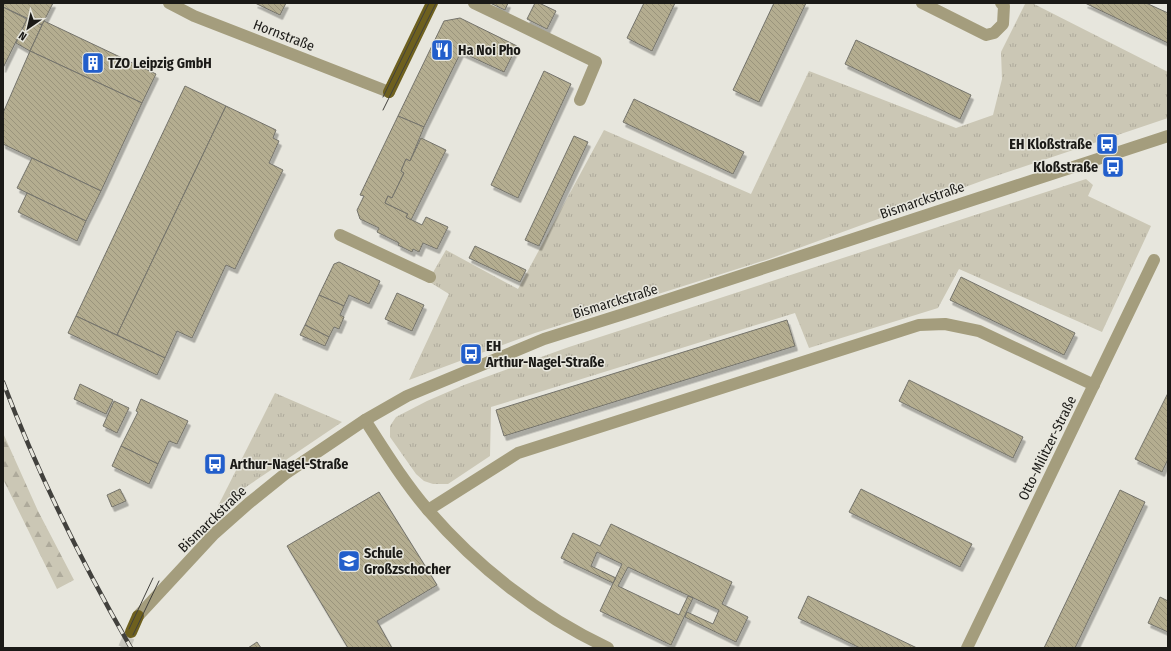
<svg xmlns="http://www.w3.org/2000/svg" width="1171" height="651" font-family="'Fira Sans Condensed',sans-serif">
	<defs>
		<pattern id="grass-tufts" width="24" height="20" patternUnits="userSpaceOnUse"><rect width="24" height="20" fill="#cbc7b5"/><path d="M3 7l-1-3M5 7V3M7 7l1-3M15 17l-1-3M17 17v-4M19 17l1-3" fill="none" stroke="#aeaa9b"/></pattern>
		<pattern id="forest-firs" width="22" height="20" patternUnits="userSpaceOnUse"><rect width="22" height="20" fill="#cbc7b5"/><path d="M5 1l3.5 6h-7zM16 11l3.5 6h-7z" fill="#aeaa9b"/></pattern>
		<pattern id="building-back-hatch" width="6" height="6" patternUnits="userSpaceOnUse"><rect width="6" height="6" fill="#b4ad90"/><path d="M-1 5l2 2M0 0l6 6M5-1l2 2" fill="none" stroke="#9a947b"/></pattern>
		<filter id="shadow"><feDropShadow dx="2.5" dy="4.5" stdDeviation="0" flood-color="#0004"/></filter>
	</defs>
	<rect width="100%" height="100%" fill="#e7e6dd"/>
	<g fill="url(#grass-tufts)">
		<polygon points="1025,4 1034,4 1168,72 1168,118 987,179 769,259 535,333 409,380 449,294 428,281 446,250 518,289 604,130 751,194 809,71 956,128 993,115 1002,79 1001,52"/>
		<polygon points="1086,179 1093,185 1088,196 1151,226 1102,332 959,269 938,308 809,348 795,313 491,407 490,456 448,484 433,484 424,481 416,474 390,437 390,426 396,417 427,401 464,385 569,347"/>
		<polygon points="275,393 342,422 218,506"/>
	</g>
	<polygon fill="url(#forest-firs)" points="3,433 38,511 74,580 57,589 3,479"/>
	<g fill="url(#building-back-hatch)" stroke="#74736b" filter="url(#shadow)">
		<polygon points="3,3 53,3 42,25 3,7"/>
		<polygon points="255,3 286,3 280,15"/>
		<polygon points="490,3 508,3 505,10"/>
		<polygon points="535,3 539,3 556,11 547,29 527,19"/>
		<polygon points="644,3 675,3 652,51 627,38"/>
		<polygon points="774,3 806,3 759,102 733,90"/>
		<polygon points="1085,3 1146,3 1168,13 1168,43"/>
		<polygon points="3,7 27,19 3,68"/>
		<polygon points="460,18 517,46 504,72 461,52 424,127 398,116 444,21"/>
		<polygon points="27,19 42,25 30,51 16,43"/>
		<polygon points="44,21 156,74 142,103 30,51"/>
		<polygon points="856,40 971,95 960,119 845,64"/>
		<polygon points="30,51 142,103 101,191 3,144 3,113"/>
		<polygon points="544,71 571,84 518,198 491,185"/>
		<polygon points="185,86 226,106 117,335 76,316"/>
		<polygon points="634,99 744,152 733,174 623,122"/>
		<polygon points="226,106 276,130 273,138 279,141 269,163 283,170 235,269 226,265 192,338 177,331 165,358 117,335"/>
		<polygon points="398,116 424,127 410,161 406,159 401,171 404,173 392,198 388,196 385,203 408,214 406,217 422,225 426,217 448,227 437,249 423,243 419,252 413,249 412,252 398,245 399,243 377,232 379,228 360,219 357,210 364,196 360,195"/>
		<polygon points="574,136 588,142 539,246 525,240"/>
		<polygon points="421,138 446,150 411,220 406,217 408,214 385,203 388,196 392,198 404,173 401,171 406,159 410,161"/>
		<polygon points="32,158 101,191 86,221 17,188"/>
		<polygon points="27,193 86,221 77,241 18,212"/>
		<polygon points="475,246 526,270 520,282 469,258"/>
		<polygon points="339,262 380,281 369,304 349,295 344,306 319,295 334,264"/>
		<polygon points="961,277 1075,333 1064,355 950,300"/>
		<polygon points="397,293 424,305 412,331 385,319"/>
		<polygon points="319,295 344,306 340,315 344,317 339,329 334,327 329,337 305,325"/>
		<polygon points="76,316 165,358 157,375 68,333"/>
		<polygon points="787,320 795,346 504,436 496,410"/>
		<polygon points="305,325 329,337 325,346 300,335"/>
		<polygon points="909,380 1023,437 1013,458 899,401"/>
		<polygon points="80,384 113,400 106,414 74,399"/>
		<polygon points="1168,393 1168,459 1162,472 1135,459"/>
		<polygon points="141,399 188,421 177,444 169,441 158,464 121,446 138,412 136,411"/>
		<polygon points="114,401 129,408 117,433 103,426"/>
		<polygon points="121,446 158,464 149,484 112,466"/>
		<polygon points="120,489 126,501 112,507 107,495"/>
		<polygon points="861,489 972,544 960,567 849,512"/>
		<polygon points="1120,490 1145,502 1075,648 1044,648"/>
		<polygon points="379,492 437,585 377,621 392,648 348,648 287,546"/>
		<polygon points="611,524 732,582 722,604 748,617 736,642 685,617 687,612 713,624 719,610 628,567 618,586 679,615 688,596 693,598 671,645 600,611 622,564 597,552 591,566 616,578 613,583 561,558 573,533 600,546"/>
		<polygon points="808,596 917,648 860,648 840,638 798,618"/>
		<polygon points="1160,597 1168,601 1168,632 1148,623"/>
		<polygon points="257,642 261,648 248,648"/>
	</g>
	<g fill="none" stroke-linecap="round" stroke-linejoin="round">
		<polyline stroke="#c8c7bf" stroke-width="12" stroke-dasharray="12 6" stroke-linecap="butt" points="124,648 131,632"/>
		<g stroke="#a49d7d" stroke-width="12">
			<polyline points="169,3 194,16 389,92"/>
			<polyline points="474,3 596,62 580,100"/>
			<polyline points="922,3 986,35 994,33 1003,24 1004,6 1001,3"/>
			<polyline points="340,235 430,277"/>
			<path d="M365,420c20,31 39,62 63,90 49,57 112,106 180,138"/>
			<polyline points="428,510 518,453 919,325 945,324 979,331 1094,385"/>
			<polyline points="138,616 214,534 249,503 285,474 365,420 407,396 544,339 633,311 1168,136"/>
			<polyline points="967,648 1154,260"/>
		</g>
		<g stroke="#6e601e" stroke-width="12">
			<polyline points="389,92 432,3"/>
			<polyline points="131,632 138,616"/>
		</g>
		<g stroke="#42413d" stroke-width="1">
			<polyline points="383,97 429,3"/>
			<polyline points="383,110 436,3"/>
			<polyline points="129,629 153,578"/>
			<polyline points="133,635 159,581"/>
		</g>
		<g stroke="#42413d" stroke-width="4.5">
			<path id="rail" d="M3,382c35,92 79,181 128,266"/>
		</g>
		<use href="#rail" stroke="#e7e6dd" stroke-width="3" stroke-dasharray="9" stroke-linecap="butt"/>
	</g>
	<defs>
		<g id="restaurant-square" transform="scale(1.15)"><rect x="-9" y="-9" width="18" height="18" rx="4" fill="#225ecb" stroke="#e7e6dd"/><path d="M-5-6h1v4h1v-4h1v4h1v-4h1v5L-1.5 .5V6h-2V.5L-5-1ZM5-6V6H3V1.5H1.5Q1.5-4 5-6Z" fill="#fff"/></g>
		<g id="building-square" transform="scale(1.15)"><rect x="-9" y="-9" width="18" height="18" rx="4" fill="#225ecb" stroke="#e7e6dd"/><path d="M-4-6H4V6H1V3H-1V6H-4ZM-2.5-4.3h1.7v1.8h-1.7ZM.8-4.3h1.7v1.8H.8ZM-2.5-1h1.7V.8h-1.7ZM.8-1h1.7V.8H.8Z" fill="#fff"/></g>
		<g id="bus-square" transform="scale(1.15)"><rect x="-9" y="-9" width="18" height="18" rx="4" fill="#225ecb" stroke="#e7e6dd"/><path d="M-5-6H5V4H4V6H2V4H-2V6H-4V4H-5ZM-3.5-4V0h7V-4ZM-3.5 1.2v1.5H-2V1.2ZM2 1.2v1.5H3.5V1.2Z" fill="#fff"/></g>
		<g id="school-square" transform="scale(1.15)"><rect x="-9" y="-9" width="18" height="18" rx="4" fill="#225ecb" stroke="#e7e6dd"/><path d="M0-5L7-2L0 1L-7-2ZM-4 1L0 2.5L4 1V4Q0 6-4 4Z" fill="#fff"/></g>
	</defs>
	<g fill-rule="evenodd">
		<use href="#restaurant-square" x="442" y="50"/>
		<use href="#building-square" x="93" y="63"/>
		<use href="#bus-square" x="1107" y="144"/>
		<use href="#bus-square" x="1113" y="167"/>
		<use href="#bus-square" x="471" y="354"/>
		<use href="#bus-square" x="215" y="464"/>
		<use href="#school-square" x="349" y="561"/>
	</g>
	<g text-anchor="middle" stroke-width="3" stroke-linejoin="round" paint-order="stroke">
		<g font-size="14" fill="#1b1a17" stroke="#e7e6dd">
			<text transform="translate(284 35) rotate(21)" y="5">Hornstraße</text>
			<text transform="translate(922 200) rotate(-19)" y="5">Bismarckstraße</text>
			<text transform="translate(615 301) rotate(-17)" y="5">Bismarckstraße</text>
			<text transform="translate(1047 448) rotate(-64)" y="5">Otto-Militzer-Straße</text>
			<text transform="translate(212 519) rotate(-44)" y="5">Bismarckstraße</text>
		</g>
		<g font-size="14" font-weight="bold" fill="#1b1a17" stroke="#e7e6dd" text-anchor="start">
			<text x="458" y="55">Ha Noi Pho</text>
			<text x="108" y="68">TZO Leipzig GmbH</text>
			<text x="1092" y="149" text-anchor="end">EH Kloßstraße</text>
			<text x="1098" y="172" text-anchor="end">Kloßstraße</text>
			<text x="486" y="351">EH<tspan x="486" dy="16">Arthur-Nagel-Straße</tspan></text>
			<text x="230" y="469">Arthur-Nagel-Straße</text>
			<text x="364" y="558">Schule<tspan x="364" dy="16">Großzschocher</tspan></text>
		</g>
	</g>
	<rect width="1171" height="651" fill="none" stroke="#1b1a17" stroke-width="8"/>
	<g transform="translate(28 28) rotate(214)" stroke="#e7e6dd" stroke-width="3" paint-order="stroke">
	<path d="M0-3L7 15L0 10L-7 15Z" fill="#1b1a17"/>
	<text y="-6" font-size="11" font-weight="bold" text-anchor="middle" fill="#1b1a17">N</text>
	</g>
</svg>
